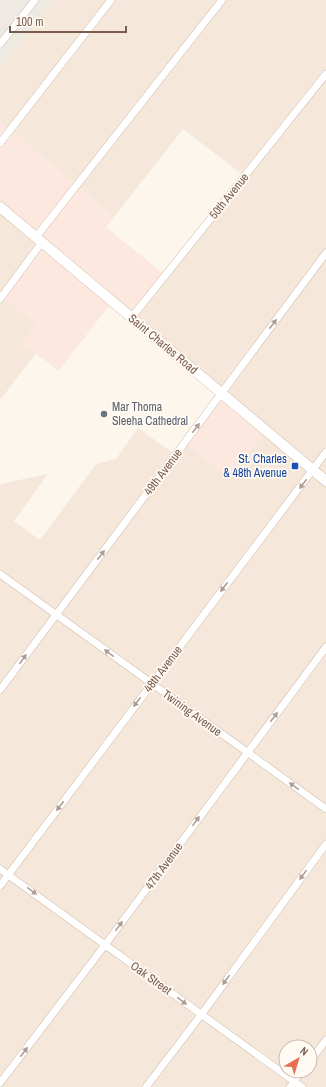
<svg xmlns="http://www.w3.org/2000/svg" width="326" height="1087" font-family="'Archivo Narrow',sans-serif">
	<rect width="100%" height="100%" fill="#fdf6ec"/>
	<g fill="#f5e8da" fill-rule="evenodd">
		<polygon points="53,0 326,0 326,248 221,388 133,316 243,175 183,129 114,217 0,121 0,68"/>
		<polygon points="0,209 40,243 0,297"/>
		<polygon points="326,257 326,479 225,393"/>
		<polygon points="4,299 37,323 22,343 36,353 0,400 0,304"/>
		<polygon points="138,428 177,456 187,444 266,433 326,484 326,843 144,1087 0,1087 0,696 60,616 0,573 0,484 48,474 14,521 40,540 96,464 116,459"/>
		<polygon points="0,577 54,616 0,689"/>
		<path d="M326,848v239h-180zM286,1047h24v24h-24z"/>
	</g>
	<g fill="#fde8e0">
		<polygon points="0,121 114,217 106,227 165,275 133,316 0,204"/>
		<polygon points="43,246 111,303 59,371 22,343 36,323 4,299"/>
		<polygon points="222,397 266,433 227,478 187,444"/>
	</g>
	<polygon fill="#efe9e4" points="0,0 53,0 0,68"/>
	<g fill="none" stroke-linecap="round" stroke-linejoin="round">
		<g stroke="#d1beb0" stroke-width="8">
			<g id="street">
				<polyline points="0,44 35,0"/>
				<polyline points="0,143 111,0"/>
				<polyline points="36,237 222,0"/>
				<polyline points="0,299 42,242"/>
				<polyline points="132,317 326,74"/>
				<polyline points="0,574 326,809"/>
				<polyline points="0,690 326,253"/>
				<polyline points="0,869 302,1087"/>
				<polyline points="0,886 326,452"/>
				<polyline points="310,1061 326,1040"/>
				<polyline points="0,1083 105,945 326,647"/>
				<polyline points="146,1087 201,1015 326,844"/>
				<polyline points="290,1087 302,1071"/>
			</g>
		</g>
		<g stroke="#d6c0b0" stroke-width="11">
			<polyline id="secondary" points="0,207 326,481"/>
		</g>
		<use href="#street" stroke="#fff" stroke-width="7"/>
		<use href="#secondary" stroke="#fff" stroke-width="10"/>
	</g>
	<defs><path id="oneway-solid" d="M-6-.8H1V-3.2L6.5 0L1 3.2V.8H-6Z"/></defs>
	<g fill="#af9d94">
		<use href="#oneway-solid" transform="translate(273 324) rotate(-53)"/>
		<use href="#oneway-solid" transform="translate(196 428) rotate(-53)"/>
		<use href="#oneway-solid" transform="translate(303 484) rotate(127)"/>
		<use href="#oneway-solid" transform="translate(101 555) rotate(-53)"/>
		<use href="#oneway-solid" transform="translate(224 587) rotate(127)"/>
		<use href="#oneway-solid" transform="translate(109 653) rotate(-144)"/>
		<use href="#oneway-solid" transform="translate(23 659) rotate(-54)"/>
		<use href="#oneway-solid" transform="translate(137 702) rotate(127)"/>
		<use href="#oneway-solid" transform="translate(274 717) rotate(-53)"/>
		<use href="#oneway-solid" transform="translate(294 786) rotate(-144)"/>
		<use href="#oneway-solid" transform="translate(60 806) rotate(127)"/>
		<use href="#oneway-solid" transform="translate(196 821) rotate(-54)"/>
		<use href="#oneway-solid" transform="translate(303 875) rotate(126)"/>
		<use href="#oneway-solid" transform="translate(32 891) rotate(36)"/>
		<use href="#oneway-solid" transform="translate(119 926) rotate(-54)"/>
		<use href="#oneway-solid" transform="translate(226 980) rotate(126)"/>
		<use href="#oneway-solid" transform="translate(182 1001) rotate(36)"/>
		<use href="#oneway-solid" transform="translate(24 1052) rotate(-53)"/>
	</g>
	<circle fill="#6b7280" stroke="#fffaf3" stroke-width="1.5" cx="104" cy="414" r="4"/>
	<rect fill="#1a4fb4" stroke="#fffaf3" stroke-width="1.5" x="291" y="462" width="8" height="8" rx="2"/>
	<g text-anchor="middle" stroke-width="3.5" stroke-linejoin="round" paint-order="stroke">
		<g font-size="12" fill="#7a5c4d" stroke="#fffaf3">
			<text transform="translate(229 196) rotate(-51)" y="4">50th Avenue</text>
			<text transform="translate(163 344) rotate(40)" y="4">Saint Charles Road</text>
			<text transform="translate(163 472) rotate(-53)" y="4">49th Avenue</text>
			<text transform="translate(163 669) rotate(-53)" y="4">48th Avenue</text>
			<text transform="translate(192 713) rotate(36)" y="4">Twining Avenue</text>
			<text transform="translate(164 866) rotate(-54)" y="4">47th Avenue</text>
			<text transform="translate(151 978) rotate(36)" y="4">Oak Street</text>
		</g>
		<g font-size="12" fill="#5b616d" stroke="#fffaf3" text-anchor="start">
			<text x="112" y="411">Mar Thoma<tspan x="112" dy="14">Sleeha Cathedral</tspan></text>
		</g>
		<g font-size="12" fill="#164399" stroke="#fffaf3" text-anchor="end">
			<text x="287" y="463">St. Charles<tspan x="287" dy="14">&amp; 48th Avenue</tspan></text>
		</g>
	</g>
	<g transform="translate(298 1059) rotate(38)"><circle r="19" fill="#fffaf3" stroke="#cabbb1"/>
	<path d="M0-3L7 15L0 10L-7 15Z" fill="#e76f51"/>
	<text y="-6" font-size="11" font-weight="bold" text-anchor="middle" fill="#7a5c4d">N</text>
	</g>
	<path d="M10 26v6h116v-6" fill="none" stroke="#7a5c4d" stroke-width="2"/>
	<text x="16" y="26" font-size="12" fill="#7a5c4d" stroke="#fffaf3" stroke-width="3" paint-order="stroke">100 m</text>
</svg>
